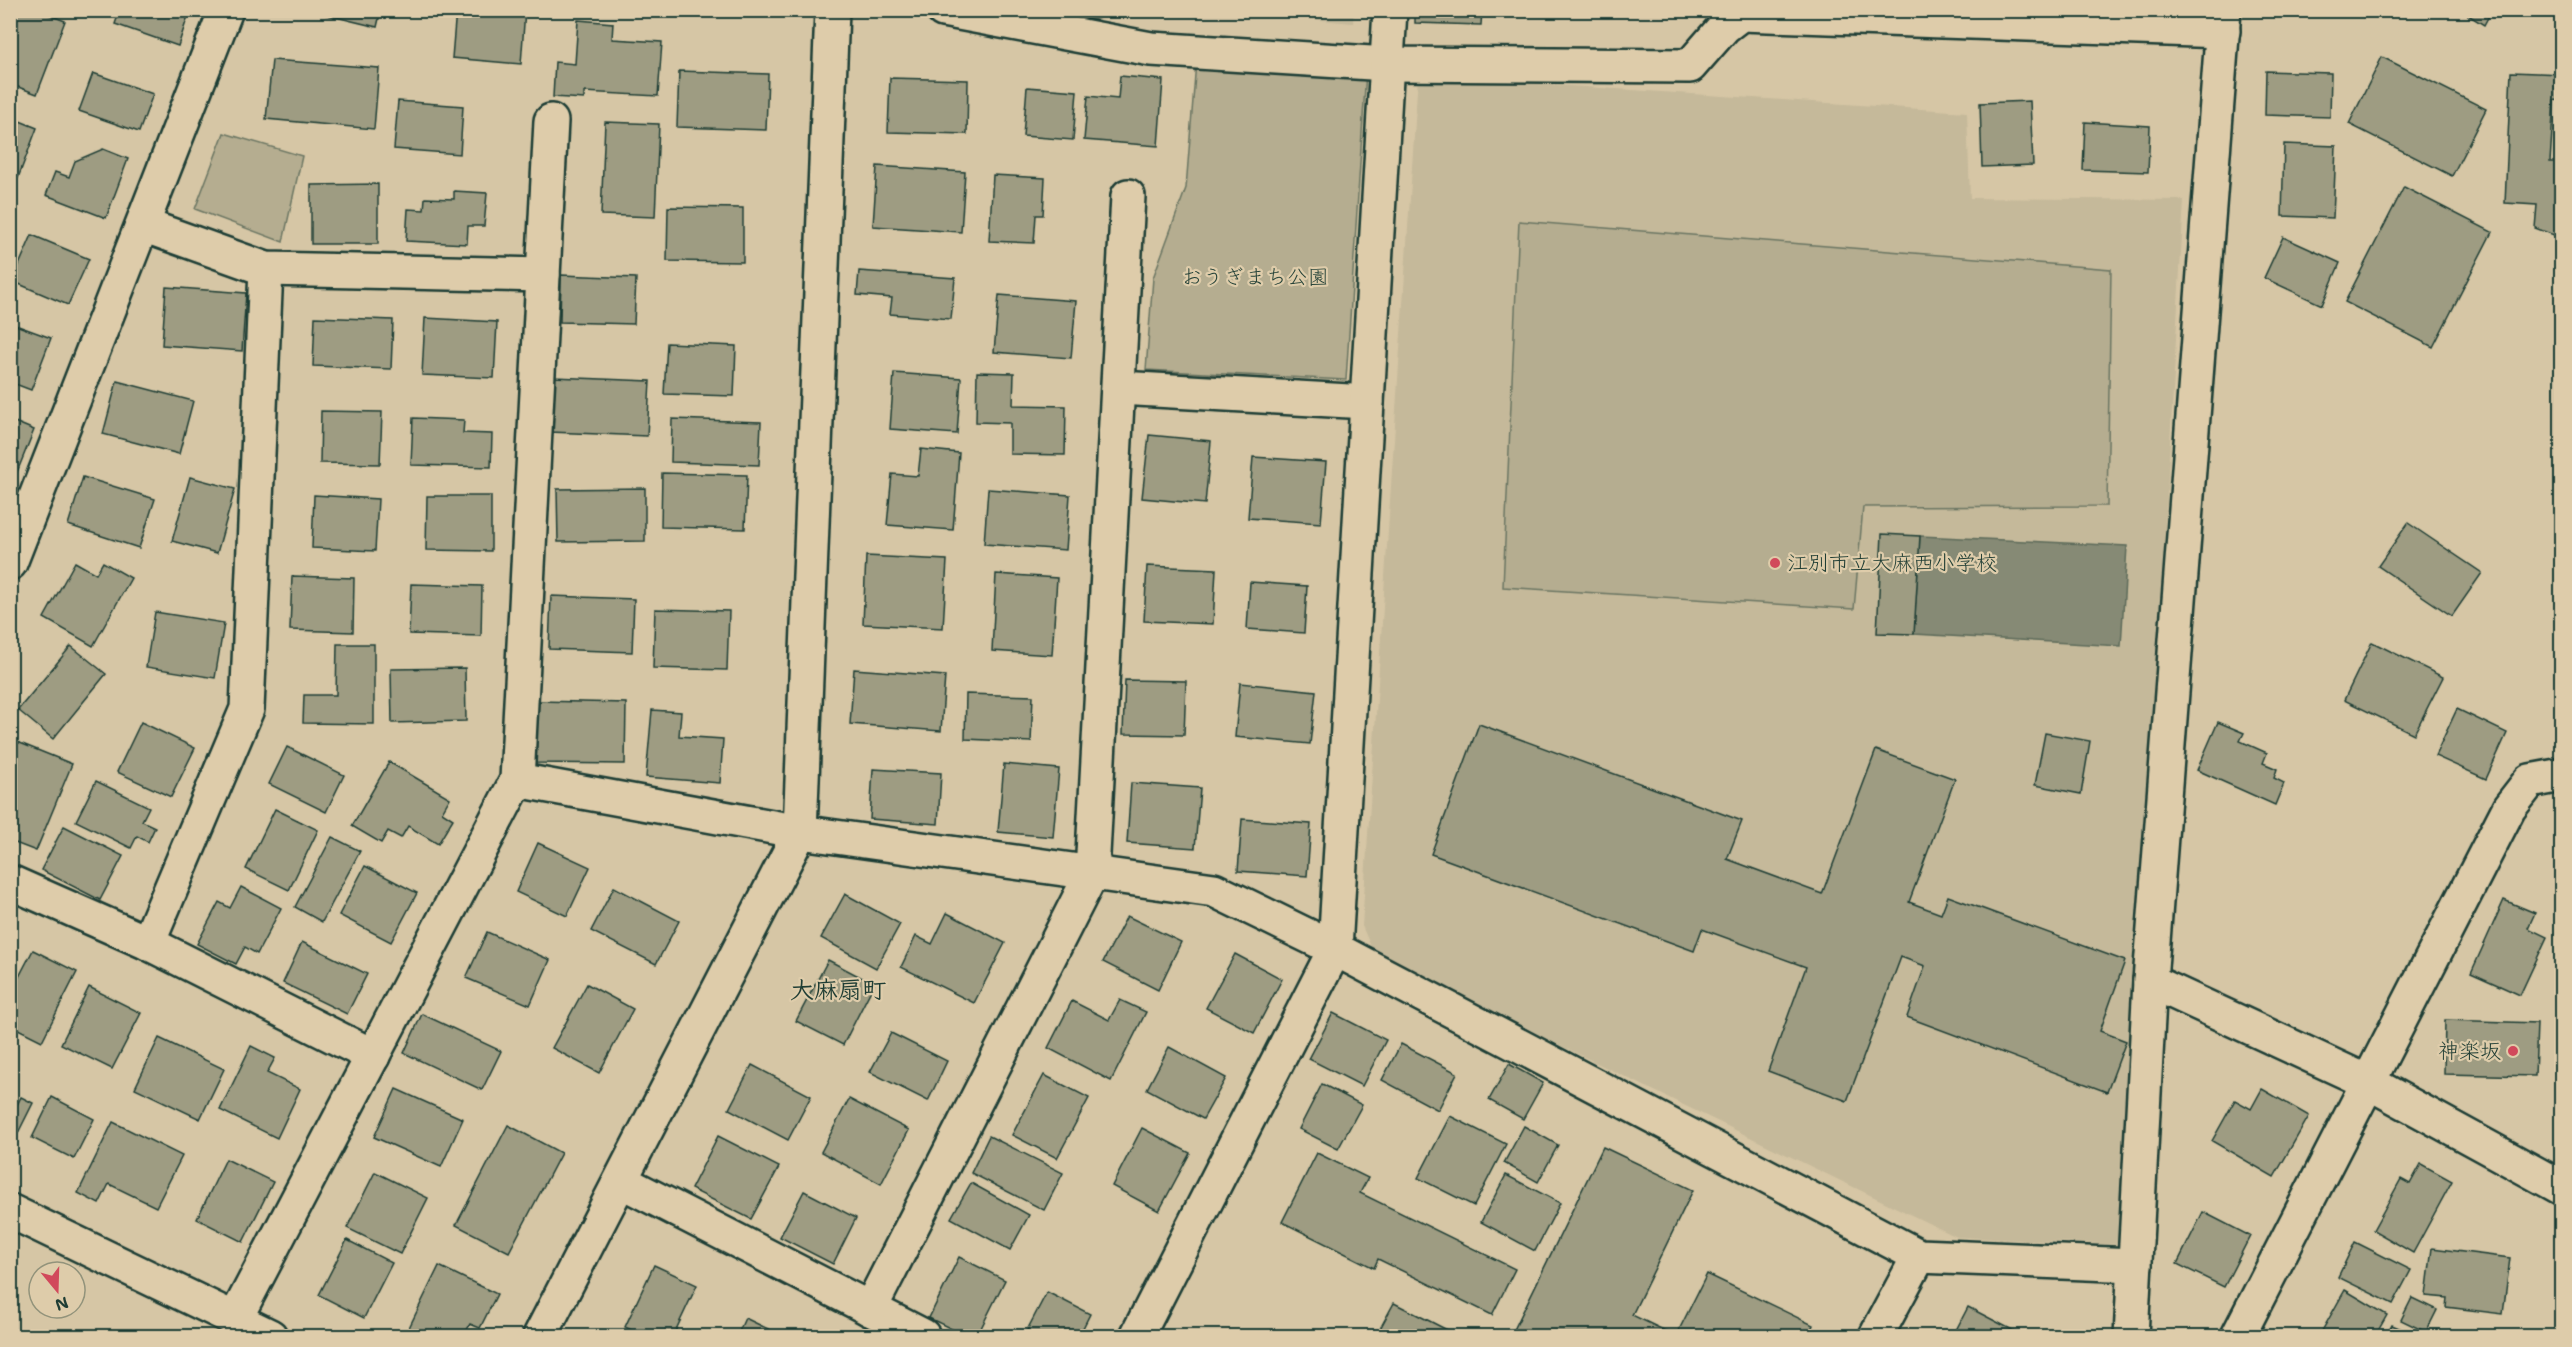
<svg xmlns="http://www.w3.org/2000/svg" width="2572" height="1347" font-family="'Shantell Sans','Klee One',sans-serif">
	<rect width="100%" height="100%" fill="#d6c6a5"/>
	<filter id="ink" filterUnits="userSpaceOnUse"><feTurbulence type="fractalNoise" baseFrequency=".0167" numOctaves="2"/><feDisplacementMap in="SourceGraphic" scale="12" xChannelSelector="R" yChannelSelector="G"/><feConvolveMatrix kernelMatrix="1 2 1 2 8 2 1 2 1" color-interpolation-filters="sRGB"/></filter>
	<g filter="url(#ink)">
		<g fill="#c5b99a">
			<polygon points="1223,11 1354,11 1353,23"/>
			<polygon points="1418,76 1967,112 1970,198 2184,200 2124,1245 1957,1237 1375,956 1362,926"/>
		</g>
		<g fill="#b5ad90" stroke="#6a7562" stroke-width="1.5">
			<polygon points="1196,62 1366,71 1346,380 1146,370 1153,278 1186,188"/>
			<polygon points="224,133 302,156 283,242 195,209"/>
			<polygon points="1519,221 2111,269 2107,506 1863,507 1854,609 1503,587"/>
		</g>
		<polygon fill="#868a74" stroke="#5d6b5a" stroke-width="1.5" points="1920,536 2127,546 2121,646 1914,634"/>
		<g fill="#9e9c82" stroke="#1f3d34" stroke-width="1.5">
			<polygon points="13,10 37,10 65,21 37,94 10,84 10,19"/>
			<polygon points="120,10 190,10 178,46 115,24"/>
			<polygon points="307,10 381,10 377,27"/>
			<polygon points="456,10 525,10 521,64 452,58"/>
			<polygon points="1415,10 1482,10 1481,25 1415,23"/>
			<polygon points="2460,10 2492,10 2484,25"/>
			<polygon points="578,20 613,23 612,39 662,42 658,96 584,92 584,99 553,97 555,62 575,64"/>
			<polygon points="2382,57 2486,109 2452,176 2349,124"/>
			<polygon points="272,60 379,68 374,129 266,119"/>
			<polygon points="679,71 768,74 766,130 677,127"/>
			<polygon points="2266,71 2331,73 2330,117 2265,115"/>
			<polygon points="2511,72 2562,74 2560,101 2554,100 2550,162 2562,162 2562,238 2535,228 2537,205 2505,203"/>
			<polygon points="93,73 153,94 139,132 79,111"/>
			<polygon points="1120,76 1163,80 1158,146 1084,140 1088,96 1118,99"/>
			<polygon points="890,78 968,80 967,134 888,132"/>
			<polygon points="1027,87 1077,91 1073,140 1023,136"/>
			<polygon points="398,101 463,106 460,154 394,149"/>
			<polygon points="2030,101 2033,165 1982,167 1980,103"/>
			<polygon points="10,117 37,128 18,178 10,175"/>
			<polygon points="605,122 659,124 655,217 601,215"/>
			<polygon points="2085,122 2150,126 2148,172 2083,170"/>
			<polygon points="2284,144 2336,146 2333,218 2282,216"/>
			<polygon points="103,149 128,159 106,218 46,195 55,172 69,177 75,161"/>
			<polygon points="877,166 965,172 961,232 873,226"/>
			<polygon points="993,175 1045,178 1043,215 1036,215 1034,243 989,241"/>
			<polygon points="378,184 378,244 311,244 311,185"/>
			<polygon points="2404,187 2492,232 2433,347 2345,302"/>
			<polygon points="454,191 487,193 484,226 468,226 467,244 406,241 408,209 424,210 425,198 454,199"/>
			<polygon points="668,207 743,208 743,262 667,261"/>
			<polygon points="32,235 89,259 68,305 12,281"/>
			<polygon points="2283,237 2340,263 2322,305 2264,278"/>
			<polygon points="859,271 955,278 951,319 890,314 892,298 857,295"/>
			<polygon points="561,275 636,278 634,324 560,322"/>
			<polygon points="166,287 246,293 242,351 162,345"/>
			<polygon points="999,295 1076,301 1071,358 994,352"/>
			<polygon points="315,317 393,320 391,369 313,366"/>
			<polygon points="425,318 497,322 494,378 422,375"/>
			<polygon points="10,323 51,338 31,390 10,382"/>
			<polygon points="667,343 736,346 734,396 664,394"/>
			<polygon points="977,372 1014,373 1013,405 1066,406 1065,455 1010,454 1010,423 976,422"/>
			<polygon points="894,373 961,378 957,434 890,429"/>
			<polygon points="553,377 650,381 647,436 550,432"/>
			<polygon points="117,381 193,401 179,454 103,434"/>
			<polygon points="321,411 382,412 380,464 320,463"/>
			<polygon points="413,418 464,420 463,433 492,434 491,467 411,465"/>
			<polygon points="672,419 761,422 759,465 671,462"/>
			<polygon points="10,420 34,430 15,477 10,475"/>
			<polygon points="1149,435 1211,441 1205,504 1142,498"/>
			<polygon points="921,449 959,453 953,530 887,525 892,474 918,476"/>
			<polygon points="1253,457 1326,462 1321,523 1248,518"/>
			<polygon points="662,473 747,475 745,529 661,527"/>
			<polygon points="83,477 155,499 139,548 68,525"/>
			<polygon points="190,477 235,489 217,553 172,541"/>
			<polygon points="645,488 645,541 558,542 557,489"/>
			<polygon points="988,489 1070,495 1066,550 984,544"/>
			<polygon points="314,495 378,499 375,551 312,548"/>
			<polygon points="427,496 491,496 491,551 426,550"/>
			<polygon points="2408,523 2482,573 2452,616 2378,566"/>
			<polygon points="1882,534 1920,536 1914,634 1877,633"/>
			<polygon points="866,556 947,560 943,628 863,624"/>
			<polygon points="75,562 96,574 103,562 131,578 93,646 44,618"/>
			<polygon points="1147,566 1216,569 1213,624 1144,621"/>
			<polygon points="996,574 1057,578 1052,655 992,651"/>
			<polygon points="292,576 354,578 353,632 290,630"/>
			<polygon points="1250,582 1307,586 1304,633 1247,629"/>
			<polygon points="411,584 482,586 481,636 409,634"/>
			<polygon points="551,596 634,599 632,652 549,649"/>
			<polygon points="655,609 729,611 727,670 653,668"/>
			<polygon points="155,612 224,623 215,678 146,667"/>
			<polygon points="2372,642 2443,677 2414,734 2344,700"/>
			<polygon points="337,644 374,644 374,724 303,723 304,695 336,695"/>
			<polygon points="71,646 106,674 53,739 18,710"/>
			<polygon points="465,668 466,721 392,723 391,669"/>
			<polygon points="854,669 945,676 941,731 850,724"/>
			<polygon points="1125,680 1186,681 1184,735 1123,734"/>
			<polygon points="1240,683 1316,691 1310,744 1235,737"/>
			<polygon points="966,694 1033,696 1031,742 965,739"/>
			<polygon points="538,701 626,703 625,764 536,763"/>
			<polygon points="2457,709 2507,733 2486,779 2435,756"/>
			<polygon points="652,710 681,712 679,736 723,739 720,783 646,777"/>
			<polygon points="141,722 195,748 171,797 117,772"/>
			<polygon points="2218,722 2244,733 2240,741 2267,753 2263,763 2277,769 2274,778 2284,783 2275,805 2197,770"/>
			<polygon points="1479,724 1742,821 1727,859 1822,894 1876,750 1955,779 1909,902 1941,914 1948,896 2125,961 2100,1031 2126,1041 2107,1092 1907,1017 1925,966 1901,957 1847,1101 1768,1071 1806,967 1702,929 1694,951 1431,854"/>
			<polygon points="2045,733 2090,741 2081,794 2035,785"/>
			<polygon points="10,739 72,764 36,851 10,841"/>
			<polygon points="287,747 344,775 326,812 269,784"/>
			<polygon points="389,762 450,798 442,812 453,819 438,844 408,826 401,838 388,831 381,843 352,826"/>
			<polygon points="1004,764 1059,769 1053,837 998,832"/>
			<polygon points="873,769 941,773 938,824 870,819"/>
			<polygon points="96,781 149,807 142,821 155,827 148,842 137,836 131,848 76,821"/>
			<polygon points="1131,783 1200,788 1195,848 1127,843"/>
			<polygon points="275,809 318,830 289,890 246,869"/>
			<polygon points="1242,819 1311,824 1307,876 1238,871"/>
			<polygon points="64,826 123,856 100,900 41,870"/>
			<polygon points="332,837 360,851 322,922 295,907"/>
			<polygon points="538,843 590,867 567,916 516,892"/>
			<polygon points="365,866 417,893 391,942 339,915"/>
			<polygon points="241,887 281,908 257,954 245,947 236,964 197,944 219,902 230,908"/>
			<polygon points="614,887 679,921 656,964 591,931"/>
			<polygon points="845,894 900,924 876,968 821,938"/>
			<polygon points="2504,900 2535,913 2528,928 2547,937 2520,995 2471,973"/>
			<polygon points="947,913 1005,943 974,1003 901,967 916,936 932,944"/>
			<polygon points="1127,916 1181,942 1158,990 1103,962"/>
			<polygon points="487,932 550,960 530,1005 466,978"/>
			<polygon points="302,942 367,974 347,1014 283,983"/>
			<polygon points="33,950 77,972 42,1041 10,1025 10,994"/>
			<polygon points="1235,954 1282,979 1254,1033 1206,1008"/>
			<polygon points="828,960 874,984 843,1045 796,1021"/>
			<polygon points="587,984 633,1009 599,1073 552,1048"/>
			<polygon points="89,987 141,1013 112,1069 61,1044"/>
			<polygon points="1120,1000 1146,1012 1111,1081 1048,1048 1072,1001 1109,1020"/>
			<polygon points="1333,1013 1386,1040 1362,1086 1309,1059"/>
			<polygon points="422,1014 501,1051 482,1090 404,1053"/>
			<polygon points="2445,1020 2537,1023 2535,1076 2444,1074"/>
			<polygon points="891,1033 947,1061 928,1101 870,1072"/>
			<polygon points="159,1038 224,1069 200,1119 135,1088"/>
			<polygon points="1401,1044 1457,1073 1438,1110 1382,1080"/>
			<polygon points="251,1046 275,1058 267,1073 300,1089 277,1138 220,1110"/>
			<polygon points="1169,1047 1226,1078 1203,1119 1147,1089"/>
			<polygon points="1509,1064 1543,1083 1523,1119 1489,1100"/>
			<polygon points="752,1065 811,1096 788,1140 729,1109"/>
			<polygon points="1044,1075 1089,1098 1057,1158 1012,1135"/>
			<polygon points="1322,1084 1362,1105 1338,1149 1299,1129"/>
			<polygon points="396,1089 463,1119 441,1167 374,1137"/>
			<polygon points="2262,1089 2309,1116 2274,1177 2212,1141 2235,1100 2251,1109"/>
			<polygon points="21,1097 33,1103 10,1149 10,1119"/>
			<polygon points="52,1097 94,1119 74,1159 32,1138"/>
			<polygon points="849,1099 909,1130 881,1184 821,1152"/>
			<polygon points="1450,1116 1506,1144 1474,1206 1418,1178"/>
			<polygon points="113,1122 182,1156 156,1207 109,1184 99,1204 78,1193"/>
			<polygon points="508,1125 561,1153 509,1252 456,1225"/>
			<polygon points="1524,1126 1558,1145 1538,1182 1504,1163"/>
			<polygon points="1142,1128 1190,1153 1159,1211 1112,1186"/>
			<polygon points="718,1136 779,1167 751,1219 691,1189"/>
			<polygon points="989,1136 1063,1173 1044,1210 971,1173"/>
			<polygon points="1603,1147 1693,1190 1632,1315 1676,1336 1511,1336"/>
			<polygon points="1317,1153 1368,1178 1360,1193 1515,1269 1492,1315 1378,1259 1374,1268 1282,1222"/>
			<polygon points="226,1159 273,1182 243,1242 197,1219"/>
			<polygon points="2421,1164 2452,1181 2413,1253 2373,1230 2401,1179 2410,1184"/>
			<polygon points="375,1172 428,1198 400,1254 347,1228"/>
			<polygon points="1506,1175 1560,1203 1535,1251 1481,1222"/>
			<polygon points="971,1183 1029,1215 1010,1250 951,1218"/>
			<polygon points="804,1191 856,1218 833,1264 780,1237"/>
			<polygon points="2203,1212 2250,1236 2224,1287 2177,1264"/>
			<polygon points="347,1240 392,1263 364,1318 319,1295"/>
			<polygon points="2355,1242 2411,1270 2393,1304 2338,1277"/>
			<polygon points="2432,1248 2510,1258 2503,1314 2446,1307 2447,1298 2426,1296"/>
			<polygon points="959,1257 1005,1280 977,1336 966,1336 929,1318"/>
			<polygon points="654,1265 697,1285 673,1336 644,1336 625,1327"/>
			<polygon points="439,1266 497,1294 480,1328 470,1324 464,1336 405,1336"/>
			<polygon points="1707,1274 1813,1325 1808,1336 1676,1336"/>
			<polygon points="2345,1290 2387,1315 2375,1336 2331,1336 2322,1331"/>
			<polygon points="1047,1292 1090,1314 1079,1336 1024,1336"/>
			<polygon points="2412,1298 2437,1310 2426,1332 2401,1320"/>
			<polygon points="1394,1303 1459,1336 1376,1336"/>
			<polygon points="1968,1307 2022,1335 2021,1336 1953,1336"/>
			<polygon points="745,1318 783,1336 737,1336"/>
			<polygon points="2392,1325 2418,1336 2386,1336"/>
		</g>
		<g fill="none" stroke-linecap="round" stroke-linejoin="round">
			<g stroke="#1f3d34" stroke-width="38">
				<g id="minor">
					<polyline points="943,10 1151,49 1387,64 1690,66 1724,27 1741,14 2223,31"/>
					<polyline points="143,225 266,269 543,275"/>
					<polyline points="1119,388 1367,402"/>
					<polyline points="10,563 226,10"/>
					<polyline points="517,780 800,832 1214,890 1335,949 1919,1256 2135,1265"/>
					<polyline points="10,882 148,943 373,1056"/>
					<polyline points="148,943 247,709 266,269"/>
					<polyline points="2150,981 2368,1082 2562,1188"/>
					<polyline points="621,1181 923,1336"/>
					<polyline points="10,1211 270,1336"/>
					<polyline points="870,1309 1092,873 1128,196"/>
					<polyline points="235,1319 517,780 551,121"/>
					<polyline points="540,1336 800,832 832,10"/>
					<polyline points="1137,1336 1335,949 1390,10"/>
					<polyline points="1876,1336 1919,1256"/>
					<polyline points="2131,1336 2150,981 2224,10"/>
					<polyline points="2238,1336 2509,808 2530,781 2562,775"/>
				</g>
			</g>
			<use href="#minor" stroke="#deccaa" stroke-width="33"/>
		</g>
	</g>
	<g fill="#d1495b" stroke="#deccaa" stroke-width="2">
		<circle cx="1775" cy="563" r="6"/>
		<circle cx="2513" cy="1051" r="6"/>
	</g>
	<g text-anchor="middle" stroke-width="4.5" stroke-linejoin="round" paint-order="stroke">
		<g font-size="21" fill="#264339" stroke="#deccaa">
			<text x="1255" y="284">おうぎまち公園</text>
		</g>
		<g font-size="21" fill="#1f3d34" stroke="#deccaa" text-anchor="start">
			<text x="1787" y="570">江別市立大麻西小学校</text>
			<text x="2501" y="1058" text-anchor="end">神楽坂</text>
		</g>
		<g font-size="24" font-weight="bold" fill="#1f3d34" stroke="#deccaa">
			<text x="838" y="998">大麻扇町</text>
		</g>
	</g>
	<rect width="2572" height="1347" fill="none" stroke="#deccaa" stroke-width="36"/>
	<rect x="18" y="18" width="2536" height="1311" fill="none" stroke="#1f3d34" stroke-width="2" filter="url(#ink)"/>
	<g transform="translate(57 1290) rotate(161)"><circle r="28" fill="#deccaa" stroke="#92937b" stroke-width="1.5"/>
	<path d="M0-4.5L10 22L0 15L-10 22Z" fill="#d1495b"/>
	<text y="-9" font-size="16" font-weight="bold" text-anchor="middle" fill="#1f3d34">N</text>
	</g>
</svg>
